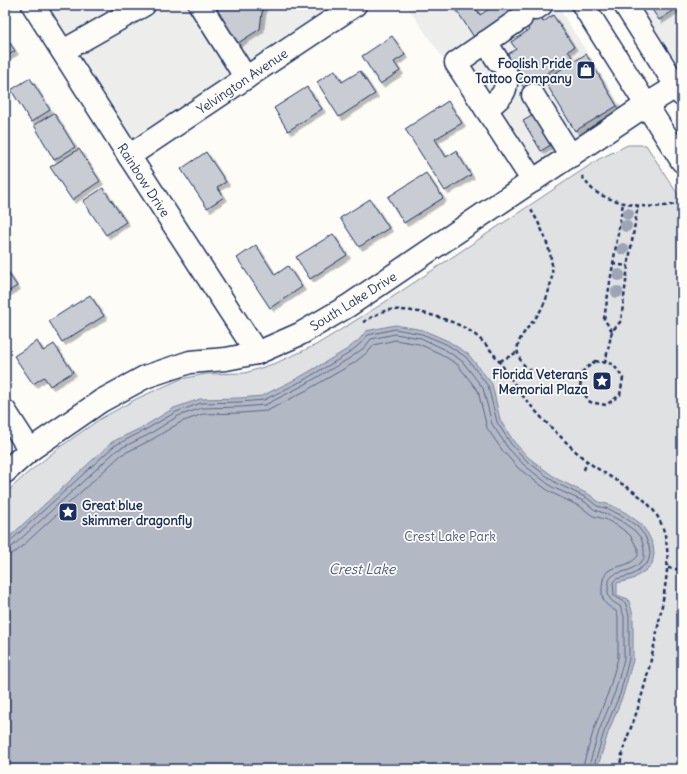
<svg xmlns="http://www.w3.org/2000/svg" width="687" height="774" font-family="Delius,sans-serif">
	<defs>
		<filter id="shadow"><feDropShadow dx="3.5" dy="3.5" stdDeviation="0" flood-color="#0004"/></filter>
	</defs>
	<rect width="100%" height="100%" fill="#fdfcf7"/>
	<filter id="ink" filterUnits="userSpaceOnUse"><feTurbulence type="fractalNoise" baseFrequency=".025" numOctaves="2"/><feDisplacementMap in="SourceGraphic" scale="8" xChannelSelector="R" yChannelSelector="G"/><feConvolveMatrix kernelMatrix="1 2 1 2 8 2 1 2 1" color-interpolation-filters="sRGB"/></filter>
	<g filter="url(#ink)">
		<g fill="#edeeec">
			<polygon points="44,5 340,5 233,77 129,139"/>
			<polygon points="406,5 557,5 624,111 525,176"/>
			<polygon points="638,5 682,5 682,74"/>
		</g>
		<polygon fill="#e0e1e3" stroke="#7e88a0" points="628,145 646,145 682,201 682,769 5,769 5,494 24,476 60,447 100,419 138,398 181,379 206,374 245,373 276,363 316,345 382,304 599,159"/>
		<polygon fill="#b3b8c5" stroke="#76819c" points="395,325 423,330 448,341 468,354 492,384 500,420 514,442 529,458 557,479 590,495 599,502 611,505 626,513 641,524 648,534 653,545 654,554 652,564 646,570 633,579 617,583 617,595 628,599 633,614 633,660 623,695 608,733 597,769 5,769 5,541 112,442 143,427 174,408 200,399 240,398 262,396 300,377 346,350 359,340 366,331"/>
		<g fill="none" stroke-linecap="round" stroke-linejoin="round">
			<g stroke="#586687" stroke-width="1">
				<polyline points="5,544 9,542 114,446 145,430 176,412 201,403 240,402 264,400 302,381 348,354 361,343 368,335 395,329 422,334 446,344 466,357 488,386 497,422 511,444 527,461 556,483 587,498 597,506 609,509 624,517 638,527 645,536 649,546 650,554 648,562 632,575 616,579 613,582 614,596 625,602 629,615 629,659 620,694 604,732 593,769"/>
				<path d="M5,549l8,-3 104,-96 31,-15 30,-19 24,-8 39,-1 24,-2 39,-20 46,-27 15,-11 6,-8 24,-5 26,4 23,11 18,12 21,27 9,36 16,24 16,17 28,22 33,15 10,8 12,4 14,7 14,10 6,7 3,10v11c-4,4 -10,9 -15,11 -14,5 -21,2 -21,21 0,9 5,11 12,15l4,10v43l-9,33 -16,39 -11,38"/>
				<path d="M5,555l6,-1 6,-3 104,-96 30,-15 30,-18 22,-8 38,-1 26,-2 40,-21 47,-27 15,-12 5,-6 21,-5 24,4 22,10 17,11 20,26 9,37 15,22 16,18 32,24 31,15 12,9 12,3 13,7 12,9 8,14v7c-15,18 -37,2 -36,36 0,10 5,14 14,19l2,5v42l-9,32 -15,39 -12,40"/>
			</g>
		</g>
		<g fill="#c9ccd3" stroke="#1b2f5e" filter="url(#shadow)">
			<polygon points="210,5 263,5 260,29 235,45"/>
			<polygon points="453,5 474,5 480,15 495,5 523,5 474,37"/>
			<polygon points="532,5 543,22 553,15 574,47 568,51 572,57 524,88 519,80 523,77 517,67 500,78 491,65 516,49 511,42 529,30 519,14"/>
			<polygon points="649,5 682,5 659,20"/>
			<polygon points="5,36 15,51 5,57"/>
			<polygon points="392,36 405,55 394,62 400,71 380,84 362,56"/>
			<polygon points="586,54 617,106 575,131 544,80"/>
			<polygon points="335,70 342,82 360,71 375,94 339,117 317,82"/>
			<polygon points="30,78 50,110 31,122 11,90"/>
			<polygon points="307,87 322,109 288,131 274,108"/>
			<polygon points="448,101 462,123 435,139 446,157 456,151 471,175 445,191 405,129"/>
			<polygon points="54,113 75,147 54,160 34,125"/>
			<polygon points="537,113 555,142 541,151 523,121"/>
			<polygon points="79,149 100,181 72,200 50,167"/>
			<polygon points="206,152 226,182 217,187 224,197 207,208 181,169"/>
			<polygon points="426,173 443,198 404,223 388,197"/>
			<polygon points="103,188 126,222 106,235 83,201"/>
			<polygon points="370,199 389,228 359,247 340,218"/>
			<polygon points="333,234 347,255 310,279 296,257"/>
			<polygon points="256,245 275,275 288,266 302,287 270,308 237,258"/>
			<polygon points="5,268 17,286 5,294"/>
			<polygon points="90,295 104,316 62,342 49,321"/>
			<polygon points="37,341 43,351 54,344 73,372 50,386 44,377 33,384 14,356"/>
		</g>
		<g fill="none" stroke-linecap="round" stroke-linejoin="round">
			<g stroke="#1b2f5e" stroke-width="25">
				<g id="minor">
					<polyline points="33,5 129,156 257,353"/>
					<polyline points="200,5 246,78"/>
					<polyline points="535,9 541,5"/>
					<polyline points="521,18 456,63 533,181"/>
					<polyline points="486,42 498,61"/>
					<polyline points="63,51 144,5"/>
					<polyline points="533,95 571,156"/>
					<path d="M486,109c14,-11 22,-15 20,-35"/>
					<polyline points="129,156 355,5"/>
					<polyline points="5,411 30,450"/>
					<polyline points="5,472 30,450 101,401 145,377 190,362 226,359 257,353 300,334 348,306 498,204 646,105 682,83"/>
				</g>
			</g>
			<g stroke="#1b2f5e" stroke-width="25">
				<g id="major">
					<polyline points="583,5 682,161"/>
					<polyline points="625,5 682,95"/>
				</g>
			</g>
			<g stroke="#1b2f5e" stroke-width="2.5" stroke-dasharray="4 3" stroke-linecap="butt">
				<path d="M582,176c4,7 10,14 17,18 24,12 58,17 83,8"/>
				<path d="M531,210c11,17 23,45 21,66 -2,13 -6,26 -13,37 -11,17 -33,32 -14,53 9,10 43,10 56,12"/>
				<polyline points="613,264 628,266"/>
				<path d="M363,322c7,-3 17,-11 26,-12 23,-2 54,7 74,17 29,15 44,49 63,73 11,13 23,26 35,37 8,8 17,17 26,24 32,25 71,34 79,79 4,24 -1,47 -5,71 -6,32 -13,65 -23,97 -6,20 -17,39 -18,61"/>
				<polyline points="612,331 604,319 623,203"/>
				<polyline points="500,361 518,352"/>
				<polygon points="595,361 613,364 623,378 620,395 606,405 590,402 580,388 582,372"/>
				<polyline points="605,363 612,331 621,321 628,266 638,205"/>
				<polyline points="584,470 587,461"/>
				<polyline points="668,568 682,570"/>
			</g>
			<use href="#minor" stroke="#fdfcf7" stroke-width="22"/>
			<use href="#major" stroke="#fdfcf7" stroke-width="22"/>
		</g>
		<g fill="#9ca4b5">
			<circle cx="628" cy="214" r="6"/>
			<circle cx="626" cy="226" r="6"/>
			<circle cx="623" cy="249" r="6"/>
			<circle cx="619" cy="275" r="6"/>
			<circle cx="617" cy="292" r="6"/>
		</g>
	</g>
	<defs>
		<g id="shop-square" transform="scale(1)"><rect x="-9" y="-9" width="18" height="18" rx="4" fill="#1b2f5e" stroke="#fdfcf7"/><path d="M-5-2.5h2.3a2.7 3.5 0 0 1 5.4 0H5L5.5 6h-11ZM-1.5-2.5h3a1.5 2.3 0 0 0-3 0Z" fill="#fff"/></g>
		<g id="sight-square" transform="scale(1)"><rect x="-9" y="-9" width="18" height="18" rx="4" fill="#1b2f5e" stroke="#fdfcf7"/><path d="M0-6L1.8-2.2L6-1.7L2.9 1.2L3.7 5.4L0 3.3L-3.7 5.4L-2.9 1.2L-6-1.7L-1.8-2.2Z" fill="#fff"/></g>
	</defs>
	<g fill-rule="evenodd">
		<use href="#shop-square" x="586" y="70"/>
		<use href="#sight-square" x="602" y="381"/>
		<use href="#sight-square" x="68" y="512"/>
	</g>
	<g text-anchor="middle" stroke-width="3.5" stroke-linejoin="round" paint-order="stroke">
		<g font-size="13" font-weight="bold" fill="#1b2f5e" stroke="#fdfcf7" text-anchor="end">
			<text x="572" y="68">Foolish Pride<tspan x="572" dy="15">Tattoo Company</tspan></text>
			<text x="588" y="379">Florida Veterans<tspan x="588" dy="15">Memorial Plaza</tspan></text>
			<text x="82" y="510" text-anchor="start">Great blue<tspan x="82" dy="15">skimmer dragonfly</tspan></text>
		</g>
		<g font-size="13" fill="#1b2f5e" stroke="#fdfcf7">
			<text transform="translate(242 81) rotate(-34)" y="5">Yelvington Avenue</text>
			<text transform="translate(144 180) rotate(57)" y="5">Rainbow Drive</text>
			<text transform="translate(353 301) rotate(-32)" y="5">South Lake Drive</text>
		</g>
		<g font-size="13" fill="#4c5c7f" stroke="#fdfcf7">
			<text x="450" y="541">Crest Lake Park</text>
		</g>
		<g font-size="14" font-style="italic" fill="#49587d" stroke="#fdfcf7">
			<text x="362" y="574">Crest Lake</text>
		</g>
	</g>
	<rect width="687" height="774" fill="none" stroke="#fdfcf7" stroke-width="20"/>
	<rect x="10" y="10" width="667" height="754" fill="none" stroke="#1b2f5e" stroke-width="1.5" filter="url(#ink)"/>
</svg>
